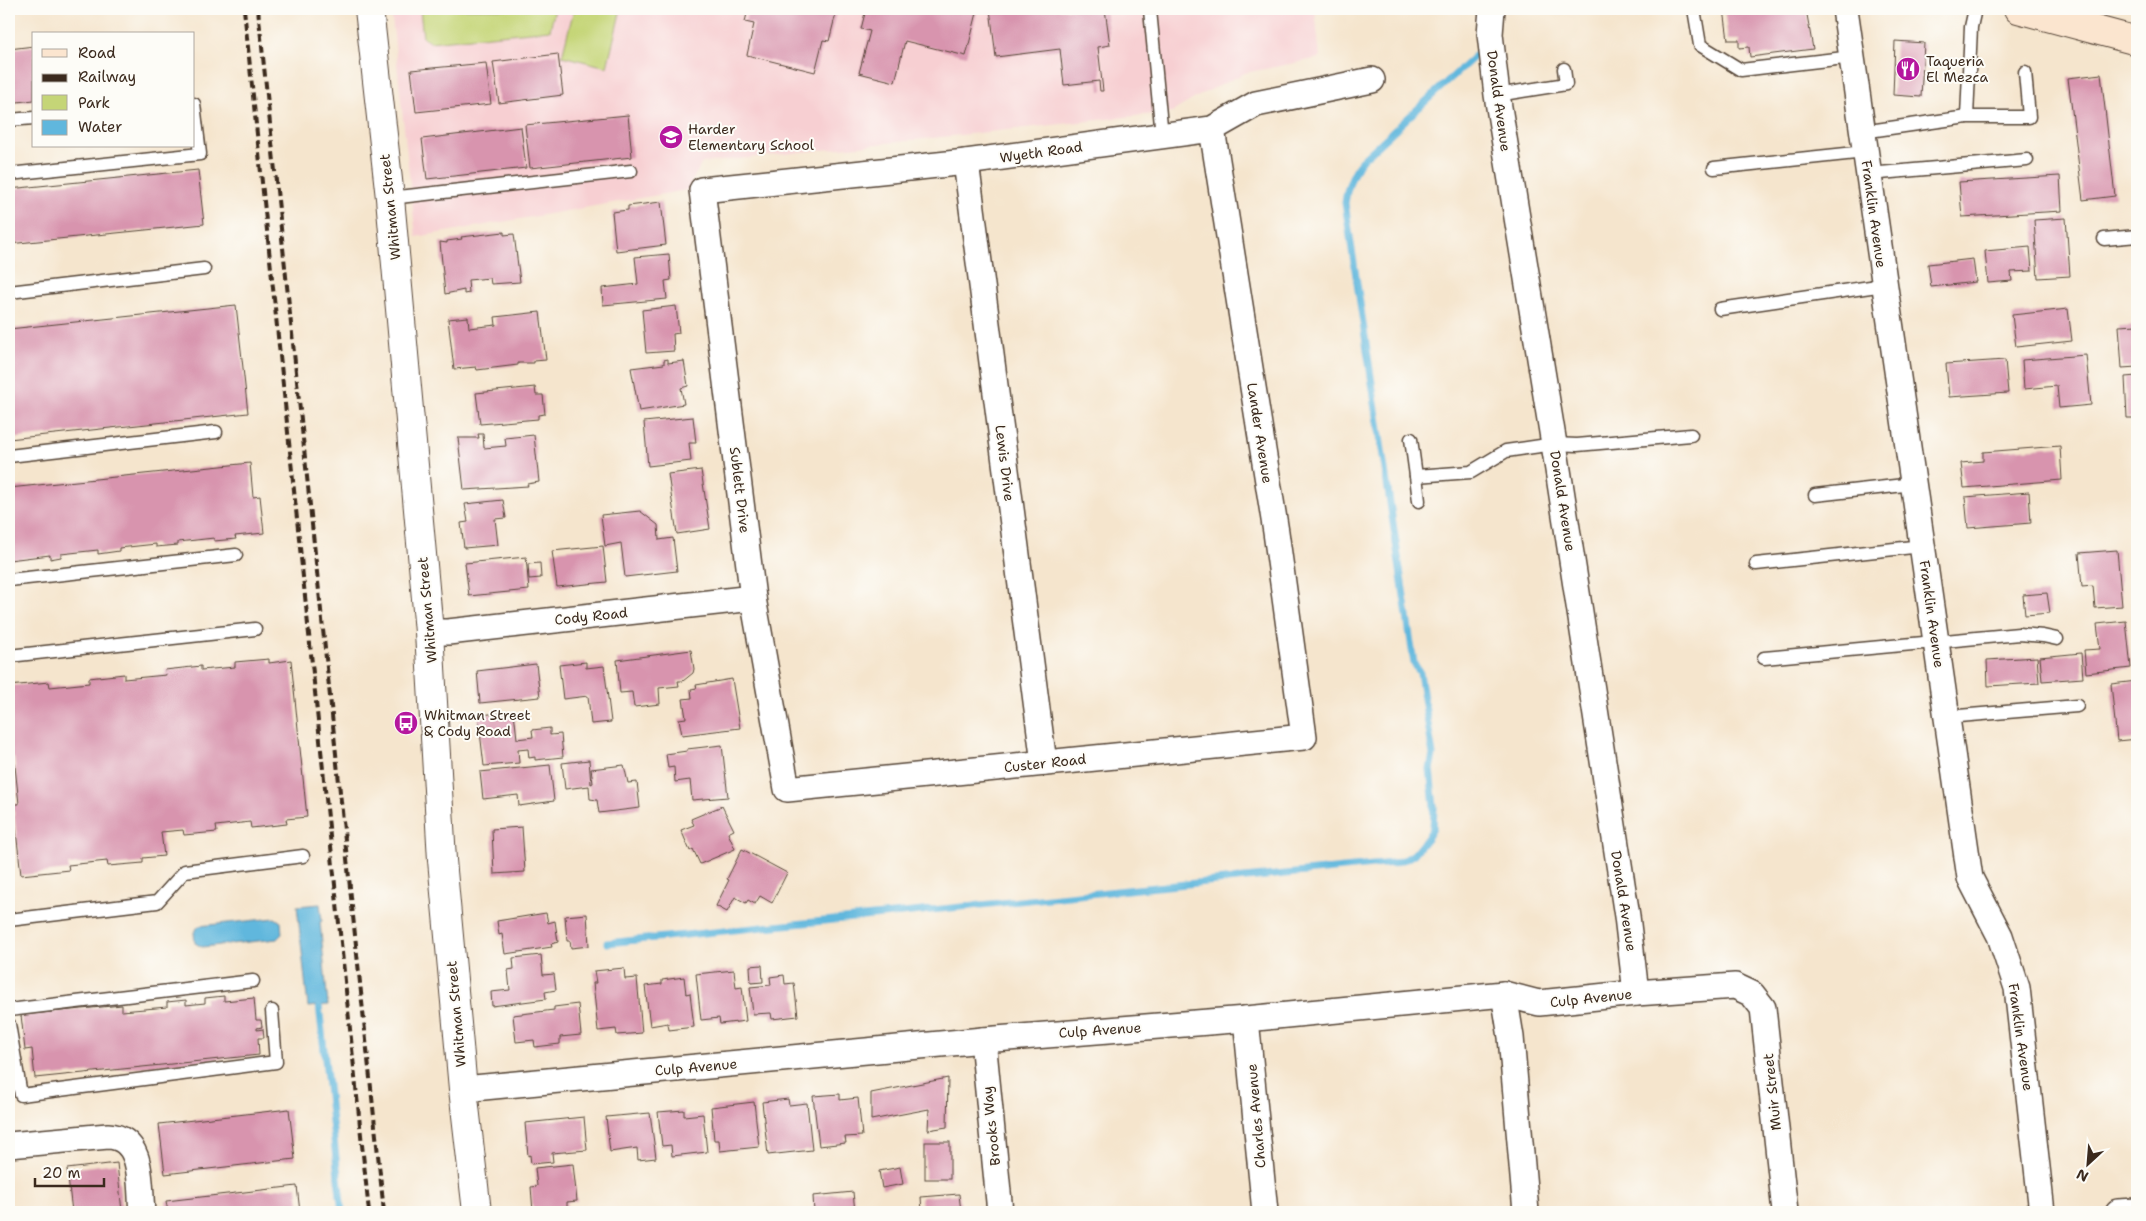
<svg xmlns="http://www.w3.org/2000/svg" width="2146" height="1221" font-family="'Shantell Sans',sans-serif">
	<rect width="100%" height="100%" fill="#fdfcf7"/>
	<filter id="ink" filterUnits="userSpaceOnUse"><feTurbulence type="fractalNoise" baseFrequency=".02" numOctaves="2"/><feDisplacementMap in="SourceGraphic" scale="10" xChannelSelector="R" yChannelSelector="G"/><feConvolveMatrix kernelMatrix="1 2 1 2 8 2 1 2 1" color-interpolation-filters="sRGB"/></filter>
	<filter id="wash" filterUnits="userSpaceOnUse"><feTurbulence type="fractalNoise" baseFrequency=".0096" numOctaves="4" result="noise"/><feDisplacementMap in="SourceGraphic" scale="20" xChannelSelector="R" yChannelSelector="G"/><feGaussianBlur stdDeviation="1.12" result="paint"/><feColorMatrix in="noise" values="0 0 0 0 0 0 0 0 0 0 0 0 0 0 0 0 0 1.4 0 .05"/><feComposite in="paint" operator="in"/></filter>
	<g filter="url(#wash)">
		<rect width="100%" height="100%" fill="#f5e5cd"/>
		<polygon fill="#f7cfd2" points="391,9 1315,9 1320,58 1245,73 1202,94 1172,112 702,163 687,190 416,237"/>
		<g fill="#c5d577" stroke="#80804a">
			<polygon points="420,9 555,9 550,30 430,42 423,38"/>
			<polygon points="574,9 621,9 607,67 562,56"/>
		</g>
		<g fill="#60b7dd" stroke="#4e707e">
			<polygon points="320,904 322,921 320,922 328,1005 308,1007 297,906"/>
			<polygon points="275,918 281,922 282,934 277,939 202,947 195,943 194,932 199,926"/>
		</g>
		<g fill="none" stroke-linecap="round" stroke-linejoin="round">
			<g stroke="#60b7dd" stroke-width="7">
				<path d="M607,943l786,-80 13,-4 8,-5 14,-17 5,-9 1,-21 -4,-38 3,-14 -13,-82 -6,-10 -69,-460c2,-17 7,-28 16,-42l114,-105"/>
				<polyline points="318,996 342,1212"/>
			</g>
		</g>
		<g id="blocks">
			<g fill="#d894ae">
				<polygon points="748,9 837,9 829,41 823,40 815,72 747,55 754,24 745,22"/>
				<polygon points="866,9 978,9 966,56 905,41 895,82 859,73 870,31 861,29"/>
				<polygon points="990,9 1105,9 1110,45 1098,47 1103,91 1100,91 1099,81 1064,85 1060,49 996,57"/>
				<polygon points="1724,9 1806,9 1813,49 1750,57 1749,47 1739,48 1739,40 1728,40"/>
				<polygon points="1895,41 1924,43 1921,97 1893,95"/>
				<polygon points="34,46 34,100 9,103 9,49"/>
				<polygon points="558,54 563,95 499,103 493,62"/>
				<polygon points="486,63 491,104 416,112 411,70"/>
				<polygon points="2101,74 2115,196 2083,200 2068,78"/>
				<polygon points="628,115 632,157 530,168 525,125"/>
				<polygon points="521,127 526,168 427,179 422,139"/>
				<polygon points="198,170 204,224 9,244 9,189"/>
				<polygon points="2060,176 2062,211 1962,217 1959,182"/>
				<polygon points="661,202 666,245 616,251 612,212 628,210 628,206"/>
				<polygon points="2066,218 2070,276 2038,278 2034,220"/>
				<polygon points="504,232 504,235 514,234 520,282 491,284 490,278 468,280 469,293 464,294 464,290 445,294 440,242 447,243 447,241 462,239 461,237"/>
				<polygon points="2030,247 2032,271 2011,272 2012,281 1988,283 1985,251"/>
				<polygon points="669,254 671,280 665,281 667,299 603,305 602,288 638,284 635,257"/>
				<polygon points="1973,259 1976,282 1931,287 1928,264"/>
				<polygon points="236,305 248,413 9,439 9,329"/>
				<polygon points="676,306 679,333 673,334 674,351 646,353 642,310"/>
				<polygon points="2068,309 2072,341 2016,347 2012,315"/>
				<polygon points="540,312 546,360 534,361 534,363 518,363 518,365 477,370 476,367 454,369 448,319 468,317 469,328 496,325 495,317"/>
				<polygon points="2137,325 2137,367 2122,368 2119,326"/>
				<polygon points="2086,355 2091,405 2059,408 2057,386 2024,389 2022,360"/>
				<polygon points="668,359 668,363 684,361 688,386 681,388 684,404 639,411 631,368 664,364 664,360"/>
				<polygon points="2005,360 2008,393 1949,397 1946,364"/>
				<polygon points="2137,376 2137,418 2127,418 2125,377"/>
				<polygon points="535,387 536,395 543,395 545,414 538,415 538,419 480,424 476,393"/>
				<polygon points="693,417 696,443 689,443 691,461 648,466 644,422"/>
				<polygon points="478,434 483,434 484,448 506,446 505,438 534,435 539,482 527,484 528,486 464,490 458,438 479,438"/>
				<polygon points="2060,446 2062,480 1964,488 1961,463 1983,461 1983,452"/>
				<polygon points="250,463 253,497 260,496 264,533 235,536 236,539 214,541 214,538 178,542 178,545 156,547 156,544 119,548 119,551 98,554 98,550 61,554 61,557 50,559 50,555 9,560 9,488"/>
				<polygon points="701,470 710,529 677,534 668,474"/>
				<polygon points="2029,492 2031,523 1968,528 1965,497"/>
				<polygon points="503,500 506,518 495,519 498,545 464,548 461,523 468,522 465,504"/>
				<polygon points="640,511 658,525 659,540 673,538 677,571 625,577 621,543 605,546 601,515"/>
				<polygon points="603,546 607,582 557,587 552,551"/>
				<polygon points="2117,550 2122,606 2095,608 2093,586 2082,587 2079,553"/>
				<polygon points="526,557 529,590 469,596 465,563"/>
				<polygon points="540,563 541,578 529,579 528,564"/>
				<polygon points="2047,593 2050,613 2025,615 2023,595"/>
				<polygon points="2126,621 2131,668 2086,673 2084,650 2100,649 2097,624"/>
				<polygon points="691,650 694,669 693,673 683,681 678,681 679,686 659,688 660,704 634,707 632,692 620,693 617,660"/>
				<polygon points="2081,653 2083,678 2042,681 2040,657"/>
				<polygon points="2037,657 2039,683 1988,686 1987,660"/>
				<polygon points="269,659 269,663 291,660 307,817 286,819 287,824 251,828 250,822 216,826 217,832 184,835 183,830 161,832 164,856 143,858 143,863 108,866 107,861 68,865 69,870 21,875 13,804 19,804 14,757 9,758 9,686 49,682 50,687 89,683 89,678 124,674 124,679 166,675 165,670 201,666 201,670 235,667 235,662"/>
				<polygon points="586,662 586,668 604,666 611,722 591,724 588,696 563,699 559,665"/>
				<polygon points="536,664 540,697 480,703 477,671"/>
				<polygon points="732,679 740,728 682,735 679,719 686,718 683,699 692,698 691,689 697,688 696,685"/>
				<polygon points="2137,681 2137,739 2117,741 2111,684"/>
				<polygon points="514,712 517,739 533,737 532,730 550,728 550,735 561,734 563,757 535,760 535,757 529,758 528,749 518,750 519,763 484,766 478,715"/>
				<polygon points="722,745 728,797 692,800 690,780 675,782 674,767 668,768 666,754 687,751 687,749"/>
				<polygon points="589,760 591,784 593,783 591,769 624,765 628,783 637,782 640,808 599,813 597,800 590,799 589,786 565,789 562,763"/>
				<polygon points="550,765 554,801 519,806 518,795 483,799 480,772"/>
				<polygon points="722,806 734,830 728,833 735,849 700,864 693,849 690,851 681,830 694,825 691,819"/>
				<polygon points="522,827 525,872 494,874 492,829"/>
				<polygon points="742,849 787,873 772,903 760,896 755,904 748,900 746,903 735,897 727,912 716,906 729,880 727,879"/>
				<polygon points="546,913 548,923 555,921 558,942 551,944 552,947 505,954 502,934 499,935 497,921"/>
				<polygon points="587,914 589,946 571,948 570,941 567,941 565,916"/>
				<polygon points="541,955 543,975 554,974 556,990 545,992 546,999 492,1006 491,992 510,990 508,970 514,969 513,958"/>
				<polygon points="762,965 763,982 751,983 750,966"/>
				<polygon points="624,968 625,979 637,978 642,1033 617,1035 616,1029 598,1031 593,983 596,983 594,971"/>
				<polygon points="734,970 736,988 742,987 746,1021 720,1024 719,1018 701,1020 696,974"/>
				<polygon points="784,975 785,984 794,983 798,1016 772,1019 771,1013 753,1014 750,987 771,985 770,977"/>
				<polygon points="684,977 686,994 690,993 694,1027 669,1030 668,1023 650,1026 645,986 662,984 662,980"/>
				<polygon points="224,996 224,1001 254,998 256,1020 261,1020 262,1027 257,1028 257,1030 263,1029 264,1038 258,1038 259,1055 35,1078 32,1049 25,1050 21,1015 122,1005 122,1011 167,1007 167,1002 186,1000 186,1005 205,1003 205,998"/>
				<polygon points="578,1004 581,1035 560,1037 560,1044 535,1047 534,1040 516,1042 513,1015 554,1010 554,1007"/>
				<polygon points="948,1078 947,1127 928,1130 929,1109 871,1120 871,1093"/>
				<polygon points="840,1094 840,1100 858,1098 862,1136 845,1137 846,1143 819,1146 813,1096"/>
				<polygon points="788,1099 789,1105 807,1103 812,1150 768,1155 762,1102"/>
				<polygon points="754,1102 759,1147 720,1151 719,1140 714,1140 711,1107"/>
				<polygon points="289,1109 295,1159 165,1174 159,1124"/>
				<polygon points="684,1110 684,1116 703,1114 707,1152 672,1156 671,1145 662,1146 658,1112"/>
				<polygon points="650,1113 656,1158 638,1160 637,1148 610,1152 606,1117"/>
				<polygon points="584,1117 587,1150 552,1153 553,1162 531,1164 530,1155 528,1156 525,1123"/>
				<rect x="925" y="1142" width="25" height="37"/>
				<polygon points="117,1163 122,1212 72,1212 67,1169"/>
				<polygon points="573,1164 577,1201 567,1202 567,1209 533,1212 531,1187 537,1186 535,1168"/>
				<polygon points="900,1167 903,1184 882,1188 879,1171"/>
				<polygon points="297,1186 300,1212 168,1212 166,1201"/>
				<polygon points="853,1192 855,1212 814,1212 813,1196"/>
				<polygon points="959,1194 961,1212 922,1212 921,1197"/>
			</g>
		</g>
	</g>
	<g filter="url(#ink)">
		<use href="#blocks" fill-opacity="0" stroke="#574638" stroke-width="1"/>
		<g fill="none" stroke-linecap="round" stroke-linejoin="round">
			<g stroke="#574638" stroke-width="15">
				<g id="service">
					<polyline points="1694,9 1700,45 1741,70 1853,57"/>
					<polyline points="1150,10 1162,136"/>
					<polyline points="1497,95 1566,84 1564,69"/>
					<polyline points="1967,117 2029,117 2025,72"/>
					<polyline points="9,120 34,118"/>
					<polyline points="1862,132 1967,117 1971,27 1975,9"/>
					<polyline points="1714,168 1865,152"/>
					<polyline points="9,174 200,154 194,104"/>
					<polyline points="1869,174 2027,160"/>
					<polyline points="390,198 631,171"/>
					<polyline points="2104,239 2137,236"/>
					<polyline points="9,292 204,269"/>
					<polyline points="1720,309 1884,285"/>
					<polyline points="1411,439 1416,476 1471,472 1506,451 1554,444 1577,445 1691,435"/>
					<polyline points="9,456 216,432"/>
					<polyline points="1416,476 1419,501"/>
					<polyline points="1815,495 1913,484"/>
					<polyline points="1756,564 1922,546"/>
					<polyline points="9,580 236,555"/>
					<polyline points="9,656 255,629"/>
					<polyline points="1764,658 2019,634 2043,636 2057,639"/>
					<polyline points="1947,717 2077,706"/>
					<polyline points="9,920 157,902 185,871 303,856"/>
					<polyline points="9,1010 253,981"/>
					<polyline points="9,1024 21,1095 276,1062 272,1011"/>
				</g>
			</g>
			<g stroke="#574638" stroke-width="28">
				<g id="minor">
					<polyline points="1492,9 1490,34 1497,95 1554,444 1627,916 1636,993"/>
					<polyline points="1845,9 1970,878 2000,936 2017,988 2042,1212"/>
					<polyline points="1212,129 1276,532 1304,737 787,789 753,598 702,190 966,162 1212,129 1256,104 1372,80"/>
					<polyline points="966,162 1044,763"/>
					<polyline points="429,632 448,632 753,598"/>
					<polyline points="1504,994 1511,1037 1526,1212"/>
					<polyline points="1246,1019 1265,1212"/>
					<polyline points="983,1040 1000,1212"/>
					<polyline points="463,1089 983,1040 1246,1019 1504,994 1539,1003 1636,993 1735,986 1752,994 1763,1008 1785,1212"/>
					<path d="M9,1145l99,-9c37,2 31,49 34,76"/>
					<polyline points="2118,1212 2137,1211"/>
				</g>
			</g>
			<g stroke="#574638" stroke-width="30">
				<polyline id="tertiary" points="369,9 390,198 429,632 442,860 463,1089 477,1212"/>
			</g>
			<g stroke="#574638" stroke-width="30">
				<polyline id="secondary" points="2018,9 2137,41"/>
			</g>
			<use href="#service" stroke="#fff" stroke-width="12"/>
			<use href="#minor" stroke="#fff" stroke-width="25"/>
			<use href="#tertiary" stroke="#fff" stroke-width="28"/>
			<use href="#secondary" stroke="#fbe5cf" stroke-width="28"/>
			<g stroke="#3b2a1e" stroke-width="4" stroke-dasharray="8 4" stroke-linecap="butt">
				<polyline points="244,9 369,1212"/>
				<polyline points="258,9 384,1212"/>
			</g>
		</g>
	</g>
	<defs>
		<g id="restaurant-disc" transform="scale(1.25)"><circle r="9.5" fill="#b5179e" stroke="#fdfcf7"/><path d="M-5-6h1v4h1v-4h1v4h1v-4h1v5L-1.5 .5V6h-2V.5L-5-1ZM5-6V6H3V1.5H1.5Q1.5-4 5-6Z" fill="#fff"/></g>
		<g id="school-disc" transform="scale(1.25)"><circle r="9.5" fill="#b5179e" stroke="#fdfcf7"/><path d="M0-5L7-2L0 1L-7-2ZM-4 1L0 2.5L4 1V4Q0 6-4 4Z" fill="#fff"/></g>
		<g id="bus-disc" transform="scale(1.25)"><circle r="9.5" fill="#b5179e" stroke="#fdfcf7"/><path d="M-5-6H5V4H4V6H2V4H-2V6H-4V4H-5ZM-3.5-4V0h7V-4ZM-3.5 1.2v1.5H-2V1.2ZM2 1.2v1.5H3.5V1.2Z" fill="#fff"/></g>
	</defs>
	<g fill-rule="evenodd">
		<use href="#restaurant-disc" x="1908" y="69"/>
		<use href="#school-disc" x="671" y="137"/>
		<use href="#bus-disc" x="406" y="723"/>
	</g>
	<g text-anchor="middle" stroke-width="4" stroke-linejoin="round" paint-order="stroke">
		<g font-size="14" fill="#3b2a1e" stroke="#fdfcf7" text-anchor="start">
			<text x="1926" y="66">Taqueria<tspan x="1926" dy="16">El Mezca</tspan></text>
			<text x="688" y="134">Harder<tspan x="688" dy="16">Elementary School</tspan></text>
			<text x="424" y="720">Whitman Street<tspan x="424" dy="16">&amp; Cody Road</tspan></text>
		</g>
		<g font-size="14" fill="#3b2a1e" stroke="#fdfcf7">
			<text transform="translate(1499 101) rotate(82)" y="5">Donald Avenue</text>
			<text transform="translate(1041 152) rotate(-8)" y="5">Wyeth Road</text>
			<text transform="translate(390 207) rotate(-96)" y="5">Whitman Street</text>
			<text transform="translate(1874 214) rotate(82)" y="5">Franklin Avenue</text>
			<text transform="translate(1260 433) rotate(81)" y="5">Lander Avenue</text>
			<text transform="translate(1005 463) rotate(83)" y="5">Lewis Drive</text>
			<text transform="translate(740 490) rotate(83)" y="5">Sublett Drive</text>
			<text transform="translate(1563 501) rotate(81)" y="5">Donald Avenue</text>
			<text transform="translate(427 610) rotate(-95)" y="5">Whitman Street</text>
			<text transform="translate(1932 614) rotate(82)" y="5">Franklin Avenue</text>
			<text transform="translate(591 616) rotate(-6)" y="5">Cody Road</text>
			<text transform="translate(1045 763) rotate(-6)" y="5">Custer Road</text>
			<text transform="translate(1624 901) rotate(81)" y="5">Donald Avenue</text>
			<text transform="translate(1591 998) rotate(-6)" y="5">Culp Avenue</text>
			<text transform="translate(456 1014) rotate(-95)" y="5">Whitman Street</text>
			<text transform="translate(1100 1030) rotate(-4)" y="5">Culp Avenue</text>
			<text transform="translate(2021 1037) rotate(82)" y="5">Franklin Avenue</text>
			<text transform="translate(696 1067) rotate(-5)" y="5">Culp Avenue</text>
			<text transform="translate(1772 1092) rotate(-96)" y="5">Muir Street</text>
			<text transform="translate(1256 1116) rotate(-95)" y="5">Charles Avenue</text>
			<text transform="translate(991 1126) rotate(-96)" y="5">Brooks Way</text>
		</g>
	</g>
	<rect width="2146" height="1221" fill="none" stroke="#fdfcf7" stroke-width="30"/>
	<rect x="32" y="32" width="162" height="115" fill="#fdfcf7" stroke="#afa8a0"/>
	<rect x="42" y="49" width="25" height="8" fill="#fbe5cf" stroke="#afa8a0"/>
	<text x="78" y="58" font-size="15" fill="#3b2a1e">Road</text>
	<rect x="42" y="74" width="25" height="8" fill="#3b2a1e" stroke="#afa8a0"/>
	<text x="78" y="82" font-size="15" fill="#3b2a1e">Railway</text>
	<rect x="42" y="95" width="25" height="15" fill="#c5d577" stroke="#afa8a0"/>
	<text x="78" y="108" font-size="15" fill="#3b2a1e">Park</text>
	<rect x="42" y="120" width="25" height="15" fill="#60b7dd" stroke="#afa8a0"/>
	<text x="78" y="132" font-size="15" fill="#3b2a1e">Water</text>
	<g transform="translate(2088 1164) rotate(206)" stroke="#fdfcf7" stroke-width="4" paint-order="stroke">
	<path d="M0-4L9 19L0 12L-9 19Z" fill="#3b2a1e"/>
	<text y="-8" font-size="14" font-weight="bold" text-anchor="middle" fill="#3b2a1e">N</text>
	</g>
	<path d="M35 1178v8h69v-8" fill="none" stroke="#3b2a1e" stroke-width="2.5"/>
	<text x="42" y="1178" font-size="15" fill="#3b2a1e" stroke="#fdfcf7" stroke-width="4" paint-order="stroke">20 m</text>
</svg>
